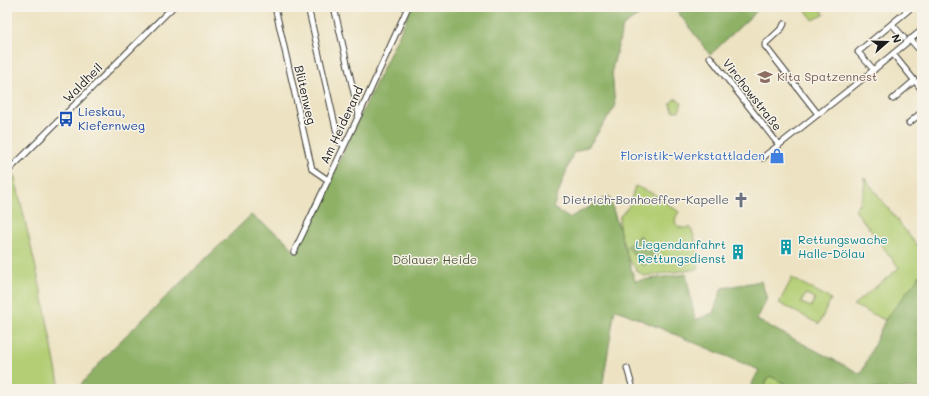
<svg xmlns="http://www.w3.org/2000/svg" width="929" height="396" font-family="Mali,sans-serif">
	<rect width="100%" height="100%" fill="#f7f3e8"/>
	<filter id="ink" filterUnits="userSpaceOnUse"><feTurbulence type="fractalNoise" baseFrequency=".025" numOctaves="2"/><feDisplacementMap in="SourceGraphic" scale="8" xChannelSelector="R" yChannelSelector="G"/><feConvolveMatrix kernelMatrix="1 2 1 2 8 2 1 2 1" color-interpolation-filters="sRGB"/></filter>
	<filter id="wash" filterUnits="userSpaceOnUse"><feTurbulence type="fractalNoise" baseFrequency=".012" numOctaves="4" result="noise"/><feDisplacementMap in="SourceGraphic" scale="16" xChannelSelector="R" yChannelSelector="G"/><feGaussianBlur stdDeviation="0.9" result="paint"/><feColorMatrix in="noise" values="0 0 0 0 0 0 0 0 0 0 0 0 0 0 0 0 0 1.4 0 .05"/><feComposite in="paint" operator="in"/></filter>
	<g filter="url(#wash)">
		<rect width="100%" height="100%" fill="#ede3c3"/>
		<g fill="#b3ce74" stroke="#687548" fill-rule="evenodd">
			<polygon points="803,7 820,7 824,15 813,20"/>
			<polygon points="674,99 677,99 682,103 679,111 673,111 670,103 673,101"/>
			<polygon points="14,173 43,299 60,389 7,389 7,179"/>
			<path d="M864,177l58,75v21l-37,47 -32,-15 46,-37 -44,-58c7,-10 11,-20 9,-33z"/>
			<path d="M635,186l19,8 25,18c-8,10 -2,19 11,15 6,13 11,27 8,42l-54,7 -6,-4 -18,-24v-13l-1,-11 1,-8 9,-10z"/>
			<path d="M792,278l39,21 -12,25 -40,-21zM806,294l9,4 -4,9 -10,-4z"/>
			<polygon points="770,376 791,387 792,389 765,389 766,382"/>
		</g>
		<g fill="#8eb166" stroke="#556641">
			<polygon points="412,7 651,7 623,26 612,70 615,107 589,146 573,153 553,208 569,218 609,196 635,281 686,274 695,320 713,313 722,288 761,281 767,298 757,320 861,374 885,320 922,273 922,389 792,389 791,387 770,376 766,382 765,389 749,389 759,370 615,309 602,389 77,389 113,348 251,215 283,238 296,252"/>
			<polygon points="674,7 761,7 710,55"/>
			<polygon points="640,235 656,255 643,266 627,246"/>
		</g>
	</g>
	<g filter="url(#ink)">
		<g fill="none" stroke-linecap="round" stroke-linejoin="round">
			<g stroke="#3b3a35" stroke-width="7">
				<g id="minor">
					<polyline points="275,7 312,169 328,180"/>
					<polyline points="308,7 339,142 344,145"/>
					<polyline points="334,7 359,115"/>
					<polyline points="784,24 782,28 765,44 765,46 818,114"/>
					<polyline points="892,24 904,38"/>
					<polyline points="910,39 922,53"/>
					<polyline points="893,54 919,86"/>
					<polyline points="710,57 779,145"/>
					<polyline points="874,70 858,52 912,7"/>
					<polyline points="922,83 919,86 922,91"/>
					<polyline points="893,99 914,81"/>
					<polyline points="909,123 922,112"/>
					<polyline points="763,158 767,154 779,145 860,81 922,30"/>
					<polyline points="7,172 173,7"/>
					<polyline points="294,252 359,115 408,7"/>
					<polyline points="627,368 633,389"/>
				</g>
			</g>
			<use href="#minor" stroke="#fff" stroke-width="5"/>
		</g>
	</g>
	<defs>
		<g id="school-bare" transform="scale(1.2)"><path d="M0-5L7-2L0 1L-7-2ZM-4 1L0 2.5L4 1V4Q0 6-4 4Z" fill="#8d6e63" stroke="#f7f3e8" stroke-width="2.5" paint-order="stroke"/></g>
		<g id="bus-bare" transform="scale(1.2)"><path d="M-5-6H5V4H4V6H2V4H-2V6H-4V4H-5ZM-3.5-4V0h7V-4ZM-3.5 1.2v1.5H-2V1.2ZM2 1.2v1.5H3.5V1.2Z" fill="#1a4fb4" stroke="#f7f3e8" stroke-width="2.5" paint-order="stroke"/></g>
		<g id="shop-bare" transform="scale(1.2)"><path d="M-5-2.5h2.3a2.7 3.5 0 0 1 5.4 0H5L5.5 6h-11ZM-1.5-2.5h3a1.5 2.3 0 0 0-3 0Z" fill="#3f7fe0" stroke="#f7f3e8" stroke-width="2.5" paint-order="stroke"/></g>
		<g id="church-bare" transform="scale(1.2)"><path d="M-1.2-6h2.4v3.5h3.3v2.4h-3.3V6h-2.4V-.1h-3.3v-2.4h3.3Z" fill="#6b7280" stroke="#f7f3e8" stroke-width="2.5" paint-order="stroke"/></g>
		<g id="building-bare" transform="scale(1.2)"><path d="M-4-6H4V6H1V3H-1V6H-4ZM-2.5-4.3h1.7v1.8h-1.7ZM.8-4.3h1.7v1.8H.8ZM-2.5-1h1.7V.8h-1.7ZM.8-1h1.7V.8H.8Z" fill="#0f9aa8" stroke="#f7f3e8" stroke-width="2.5" paint-order="stroke"/></g>
	</defs>
	<g fill-rule="evenodd">
		<use href="#school-bare" x="765" y="77"/>
		<use href="#bus-bare" x="66" y="119"/>
		<use href="#shop-bare" x="777" y="156"/>
		<use href="#church-bare" x="741" y="200"/>
		<use href="#building-bare" x="786" y="247"/>
		<use href="#building-bare" x="738" y="252"/>
	</g>
	<g text-anchor="middle" stroke-width="3" stroke-linejoin="round" paint-order="stroke">
		<g font-size="12" fill="#785e54" stroke="#f7f3e8" text-anchor="start">
			<text x="777" y="81">Kita Spatzennest</text>
		</g>
		<g font-size="12" fill="#1c1c1c" stroke="#f7f3e8">
			<text transform="translate(83 83) rotate(-45)" y="4">Waldheil</text>
			<text transform="translate(305 95) rotate(77)" y="4">Blütenweg</text>
			<text transform="translate(752 95) rotate(52)" y="4">Virchowstraße</text>
			<text transform="translate(342 125) rotate(-65)" y="4">Am Heiderand</text>
		</g>
		<g font-size="12" fill="#164399" stroke="#f7f3e8" text-anchor="start">
			<text x="78" y="116">Lieskau,<tspan x="78" dy="14">Kiefernweg</tspan></text>
		</g>
		<g font-size="12" fill="#366cbe" stroke="#f7f3e8" text-anchor="end">
			<text x="765" y="160">Floristik-Werkstattladen</text>
		</g>
		<g font-size="12" fill="#5b616d" stroke="#f7f3e8" text-anchor="end">
			<text x="729" y="204">Dietrich-Bonhoeffer-Kapelle</text>
		</g>
		<g font-size="12" fill="#0d838f" stroke="#f7f3e8" text-anchor="start">
			<text x="798" y="244">Rettungswache<tspan x="798" dy="14">Halle-Dölau</tspan></text>
			<text x="726" y="249" text-anchor="end">Liegendanfahrt<tspan x="726" dy="14">Rettungsdienst</tspan></text>
		</g>
		<g font-size="12" fill="#515a3b" stroke="#f7f3e8">
			<text x="435" y="264">Dölauer Heide</text>
		</g>
	</g>
	<rect width="929" height="396" fill="none" stroke="#f7f3e8" stroke-width="24"/>
	<g transform="translate(887 42) rotate(70)" stroke="#f7f3e8" stroke-width="3" paint-order="stroke">
	<path d="M0-3L7 15L0 10L-7 15Z" fill="#1c1c1c"/>
	<text y="-6" font-size="11" font-weight="bold" text-anchor="middle" fill="#1c1c1c">N</text>
	</g>
</svg>
